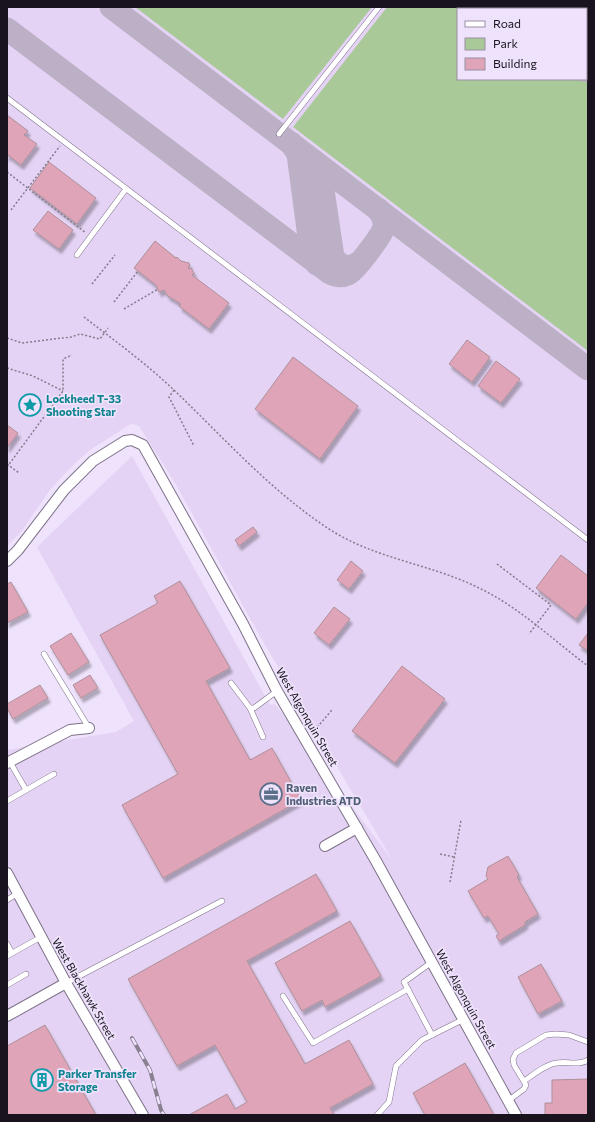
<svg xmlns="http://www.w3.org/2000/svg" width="595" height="1122" font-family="Commissioner,sans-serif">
	<defs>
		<filter id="shadow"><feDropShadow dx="2.5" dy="4.5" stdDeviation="1" flood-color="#0004"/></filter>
	</defs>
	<rect width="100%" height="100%" fill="#efe2fc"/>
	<path fill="#e4d3f4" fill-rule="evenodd" d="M7,7h581v1108h-581v-365l109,-18 18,-11 -97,-174 95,-91 138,249 5,-1 118,157 -132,-223 -86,-155 -36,-57 -6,-2 -4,1 -39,25 -17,15 -24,26 -27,40 -15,15zM458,9h128v70h-128z"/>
	<g fill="#aac999">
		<polygon points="135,7 372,7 283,119"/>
		<polygon points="387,7 503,7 506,9 458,9 458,79 586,79 586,70 588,71 588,351 293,127"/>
	</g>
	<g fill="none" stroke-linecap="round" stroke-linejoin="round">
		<g stroke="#bcb0c6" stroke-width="23">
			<polyline points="111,7 588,369"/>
			<path d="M7,29l323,244c6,3 12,4 18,1 8,-4 34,-39 36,-47 1,-7 -2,-12 -6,-18"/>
			<polyline points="291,143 298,154 311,252 313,259 317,264"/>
			<path d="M314,161l4,5 3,11 12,80c6,9 15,13 25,6"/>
		</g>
		<g stroke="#bcb0c6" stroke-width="58">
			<polyline points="528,7 530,9"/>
			<polyline points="586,51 588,53"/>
		</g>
	</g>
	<g fill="#dfa4b8" stroke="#ae909a" filter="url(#shadow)">
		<polygon points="7,115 28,131 24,135 37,144 21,165 8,155 7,157"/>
		<polygon points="49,162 96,198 77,224 30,188"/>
		<polygon points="48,211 73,230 59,249 33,230"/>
		<polygon points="155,241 176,258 177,257 181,261 189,263 190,266 188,267 189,269 191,268 194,273 192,275 229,303 209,329 179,306 181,304 168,296 164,290 159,292 156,285 134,268"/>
		<polygon points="467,340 490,357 472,382 449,364"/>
		<polygon points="293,357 358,406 320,459 255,409"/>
		<polygon points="496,361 520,379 501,403 478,386"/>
		<polygon points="7,425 18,433 7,448"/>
		<polygon points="253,527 257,532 239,546 235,540"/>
		<polygon points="561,555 588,576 588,603 576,619 536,588"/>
		<polygon points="351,561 363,571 349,589 337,580"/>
		<polygon points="180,581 230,668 206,681 250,760 272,748 301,800 163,878 122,805 178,774 100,635 158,603 154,596"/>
		<polygon points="11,582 28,612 7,623 7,584"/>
		<polygon points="334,607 350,619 329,645 314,633"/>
		<polygon points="71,633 89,662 68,675 50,646"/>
		<polygon points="588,633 588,651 579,645"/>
		<polygon points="402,666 445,699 395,763 352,731"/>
		<polygon points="90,675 98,688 81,698 73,685"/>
		<polygon points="40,685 48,698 13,719 7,708 7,704"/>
		<polygon points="508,856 519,875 517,877 538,914 525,922 525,925 499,941 496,936 499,934 488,916 484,918 468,891 488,879 486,876 488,867"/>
		<polygon points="316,874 337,911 247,961 305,1064 349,1040 373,1084 330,1108 334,1115 189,1115 227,1094 235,1109 247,1102 215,1045 177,1066 128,979"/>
		<polygon points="350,921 381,976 325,1007 322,1000 302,1011 275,963"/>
		<polygon points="541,964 562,1001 538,1014 518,977"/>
		<polygon points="45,1025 96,1115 7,1115 7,1046"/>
		<polygon points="465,1063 494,1115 425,1115 413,1093"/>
		<polygon points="588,1079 588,1115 545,1115 545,1103 552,1103 552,1080"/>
	</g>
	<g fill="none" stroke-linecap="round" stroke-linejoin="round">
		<g stroke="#7e7289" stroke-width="6">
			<g id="service">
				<polyline points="7,98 588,540"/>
				<polyline points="279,134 379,7"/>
				<polyline points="77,255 126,189"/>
				<polyline points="44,654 89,728"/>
				<polyline points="231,683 250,708 254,708 277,691"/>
				<polyline points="250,708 263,737"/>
				<polyline points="10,762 26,790"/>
				<polyline points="7,801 54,774"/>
				<polyline points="7,900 18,893"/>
				<polyline points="7,944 12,953"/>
				<polyline points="7,956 41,937"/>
				<polyline points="432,962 404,982 432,1035 464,1019"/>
				<polyline points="66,983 222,901"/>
				<polyline points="7,985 26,974"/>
				<polyline points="283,996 313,1043 408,989"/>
				<path d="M524,1081c9,-6 22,-17 33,-18 9,-2 23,3 31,-3"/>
				<polyline points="509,1100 524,1089 526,1085 514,1065 513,1059 516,1053 546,1035 556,1034 569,1035 588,1042"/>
				<polyline points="377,1115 389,1102 396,1066 422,1040 432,1035"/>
			</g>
		</g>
		<g stroke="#7e7289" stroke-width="12">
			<g id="minor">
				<polyline points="7,561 18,550 64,490 93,461 125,441 132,440 143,445 243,624 277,691 376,861 516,1115"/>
				<polyline points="7,763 70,730 89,728"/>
				<polyline points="325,846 357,828"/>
				<polyline points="7,873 66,983 143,1115"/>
				<polyline points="7,1016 66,983"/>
			</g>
		</g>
		<g stroke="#847b8d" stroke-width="1.5" stroke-dasharray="2 2" stroke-linecap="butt">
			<polyline points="7,172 86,233"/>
			<polyline points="11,210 60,146"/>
			<polyline points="92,284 115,255"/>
			<polyline points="114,302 138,271"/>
			<polyline points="124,309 158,289"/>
			<path d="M84,317c31,24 63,47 92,75 49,47 95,99 153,137 46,30 102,35 150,59 40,19 74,52 109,78"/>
			<polyline points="7,338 22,343 71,337 80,334 100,339 108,328"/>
			<polyline points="7,368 33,376 63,391"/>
			<polyline points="174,390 169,397 194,446"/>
			<polyline points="7,464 19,473"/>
			<polyline points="7,467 63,391 63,359 72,355"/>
			<polyline points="497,564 551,605 529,634"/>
			<polyline points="312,733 332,710"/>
			<polyline points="440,854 454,857"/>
			<polyline points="450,882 461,820"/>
		</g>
		<use href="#service" stroke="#fff" stroke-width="5"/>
		<use href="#minor" stroke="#fff" stroke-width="10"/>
		<g stroke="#887f91" stroke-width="4">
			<polyline id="rail" points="132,1038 150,1070 161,1110 164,1115"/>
		</g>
		<use href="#rail" stroke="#efe2fc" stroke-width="2.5" stroke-dasharray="8" stroke-linecap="butt"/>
	</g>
	<defs>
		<g id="sight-ring" transform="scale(1.15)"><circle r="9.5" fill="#efe2fc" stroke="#0f9aa8" stroke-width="1.5"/><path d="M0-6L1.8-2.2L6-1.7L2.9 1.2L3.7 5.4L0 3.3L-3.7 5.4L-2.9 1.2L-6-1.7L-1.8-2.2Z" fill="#0f9aa8"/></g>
		<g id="office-ring" transform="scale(1.15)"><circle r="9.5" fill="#efe2fc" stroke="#5c6f8a" stroke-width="1.5"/><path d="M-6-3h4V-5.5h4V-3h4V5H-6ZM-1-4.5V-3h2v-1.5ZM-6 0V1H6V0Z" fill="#5c6f8a"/></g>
		<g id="building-ring" transform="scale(1.15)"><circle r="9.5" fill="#efe2fc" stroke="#0f9aa8" stroke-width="1.5"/><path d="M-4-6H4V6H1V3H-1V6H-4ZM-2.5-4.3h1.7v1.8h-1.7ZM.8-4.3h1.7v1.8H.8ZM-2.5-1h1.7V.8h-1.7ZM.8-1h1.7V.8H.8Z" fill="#0f9aa8"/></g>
	</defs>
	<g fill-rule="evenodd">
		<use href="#sight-ring" x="30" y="405"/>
		<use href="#office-ring" x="271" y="794"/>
		<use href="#building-ring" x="42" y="1080"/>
	</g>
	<g text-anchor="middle" stroke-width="3.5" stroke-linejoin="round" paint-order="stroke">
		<g font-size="11" font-weight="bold" fill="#0d838f" stroke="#efe2fc" text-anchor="start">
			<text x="46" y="403">Lockheed T-33<tspan x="46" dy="13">Shooting Star</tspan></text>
			<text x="58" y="1078">Parker Transfer<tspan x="58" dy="13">Storage</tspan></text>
		</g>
		<g font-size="11" fill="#18131c" stroke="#efe2fc">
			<text transform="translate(307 717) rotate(60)" y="4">West Algonquin Street</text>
			<text transform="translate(84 989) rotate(60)" y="4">West Blackhawk Street</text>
			<text transform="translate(466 999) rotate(61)" y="4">West Algonquin Street</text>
		</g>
		<g font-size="11" font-weight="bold" fill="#4e5e75" stroke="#efe2fc" text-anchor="start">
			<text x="286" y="792">Raven<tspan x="286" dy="13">Industries ATD</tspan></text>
		</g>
	</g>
	<rect width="595" height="1122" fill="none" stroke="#18131c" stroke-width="16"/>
	<rect x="457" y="8" width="130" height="72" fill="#efe2fc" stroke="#998fa2"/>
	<rect x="465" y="21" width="20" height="6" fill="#ffffff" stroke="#998fa2"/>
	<text x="493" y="28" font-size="12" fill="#18131c">Road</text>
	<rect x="465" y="38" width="20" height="12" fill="#aac999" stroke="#998fa2"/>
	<text x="493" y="48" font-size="12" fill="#18131c">Park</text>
	<rect x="465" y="58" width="20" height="12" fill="#dfa4b8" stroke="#998fa2"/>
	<text x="493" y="68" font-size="12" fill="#18131c">Building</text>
</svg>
